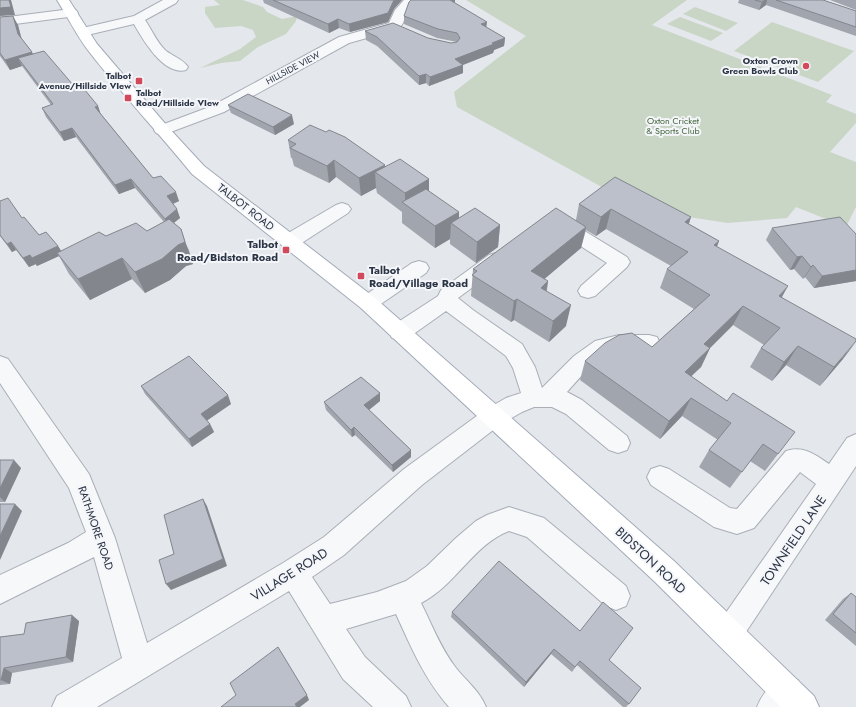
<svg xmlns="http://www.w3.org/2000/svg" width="856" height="707" font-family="Jost,sans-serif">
	<rect width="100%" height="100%" fill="#e4e7ec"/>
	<g fill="#c9d6c5">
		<polygon points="214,0 243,0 263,7 267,12 282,19 297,16 296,21 286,34 258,47 240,61 221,63 200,68 240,49 256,37 253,30 241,26 215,28 205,13 205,7 220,5"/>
		<polygon points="466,0 687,0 652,25 832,95 826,102 856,114 856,123 830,152 856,162 856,207 846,227 796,207 787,218 728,223 669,214 658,218 457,107 454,92 526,36"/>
		<polygon points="695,7 738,23 726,31 683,14"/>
		<polygon points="680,17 723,33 711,41 667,24"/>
		<polygon points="772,22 854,51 818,82 734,51"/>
	</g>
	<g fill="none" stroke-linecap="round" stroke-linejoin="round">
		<g stroke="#a9aeb7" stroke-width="2">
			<g id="minor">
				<path d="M163,0h15l-2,3 -31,17c7,10 11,21 20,30 7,6 18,9 23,17l-2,3c-22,6 -43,-30 -52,-46l-51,12 -5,-1 -2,-3 2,-3 56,-13z"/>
				<polygon points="404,0 419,0 408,9 403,23 399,29 349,43 224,112 168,133 162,135 156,133 154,130 156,127 212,106 339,37 389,23 395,10"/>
				<polygon points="71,9 76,10 78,13 76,16 0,26 0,18"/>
				<polygon points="342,203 348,205 351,209 348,213 297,246 290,247 283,246 280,241 283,236 336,205"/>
				<polygon points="558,217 565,219 627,257 630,262 627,267 595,296 588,298 581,296 578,291 581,286 607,263 551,227 549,223 551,219"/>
				<path d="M496,253l7,2 3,5 -3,5 -45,33 15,12 49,34 13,23 7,21 32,-32 21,-15 24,-6h30l8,2 3,6 -3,6c-12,4 -25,1 -37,2 -22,2 -39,26 -53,41l15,8 45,36 3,7 -3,7 -9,3 -9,-3 -43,-36 -14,-7h-18l-12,5 -21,12 -79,61 -78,70 -32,22 18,27 47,-12 29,-11 21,-15 29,-28 20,-17 11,-6 22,-8 35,11 82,68 4,10 -4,10 -10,4 -10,-4 -79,-69 -18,-6c-35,13 -54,55 -88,72 11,22 20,46 35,65 11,14 23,22 30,39h-37c-25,-29 -37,-58 -53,-93l-50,15 19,28 41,39 5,11h-38l-30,-28 -54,-88 -192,116h-45l5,-11 65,-38 -28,-101 -94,47v-29l68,-32 18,-11 -17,-44 -69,-105v-27l8,3 81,115 26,64 32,105 136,-80 41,-26 80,-68 81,-59 21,-12 15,-5 -8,-25 -7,-12 -60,-45 -38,27 -8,2 -8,-2 -3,-6 3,-6 46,-30 3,-6 48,-35z"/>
				<polygon points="419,261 426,263 429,268 426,273 375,308 368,311 361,308 358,303 361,298 412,263"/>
				<path d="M856,434v32l-118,178 -10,5 -10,-5 -5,-10 5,-10 98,-140 -16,-12 -46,56 -17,6 -23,-7 -63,-42 -4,-8 4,-8 9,-3 9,3 61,39 7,1 49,-58c17,-6 30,4 43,13l18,-26z"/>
				<path d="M787,676l11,4 4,11 -4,11 -4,5h-37c6,-15 15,-25 30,-31z"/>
			</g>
		</g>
		<g stroke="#a3abb8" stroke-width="2">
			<path id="major" d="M57,0h12l28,44 71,83 36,39 171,132 299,263 140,135 5,11h-38l-127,-126 -293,-273 -169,-134c-34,-42 -72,-82 -105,-125 -11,-15 -20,-33 -30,-49z"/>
		</g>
		<use href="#minor" fill="#f7f8fa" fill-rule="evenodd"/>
		<use href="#major" fill="#fff" fill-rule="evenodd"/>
	</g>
	<g fill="#a1a5ae">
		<polygon points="263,0 402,0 394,9 388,22 350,32 339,28 329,33 264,3"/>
		<polygon points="411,0 456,0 455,0 455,3 486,27 505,38 504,46 494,50 493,53 463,65 463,73 429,86 426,83 419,85 377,46 366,40 365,31 428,38 451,43 457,42 437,38 404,24 404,16"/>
		<polygon points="739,0 823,0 856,11 856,36 766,5 759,10 738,3"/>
		<polygon points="830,0 856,0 856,10"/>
		<polygon points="0,17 18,25 21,38 33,54 98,106 100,113 153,178 179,201 173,204 180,218 174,223 189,250 193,264 186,266 170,280 145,293 132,279 90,300 69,274 59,256 37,266 36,264 29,267 16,250 12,252 0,236 0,201 22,218 39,235 58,246 61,251 106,236 147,231 164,222 135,188 119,194 76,137 64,141 46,117 42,108 51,105 22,66 10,70 0,56"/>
		<polygon points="228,105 294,124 275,135 231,113"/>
		<polygon points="288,140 429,179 429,191 459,218 500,225 498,247 476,263 450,244 450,239 435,248 402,223 402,212 377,193 376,188 361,196 336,177 329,183 294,166 292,158 291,158"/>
		<polygon points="579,204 691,217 689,224 719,241 717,247 782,297 843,359 820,386 786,365 772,381 750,367 761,348 764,345 733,325 710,348 701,367 691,376 778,454 765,471 750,461 730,488 699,467 709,450 718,440 682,416 660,439 580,380 585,361 652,347 694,309 660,288 667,269 671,266 606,229 596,236 586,230 581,248 544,279 548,281 547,291 566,326 549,342 514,320 511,322 471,296 473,269 576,220"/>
		<polygon points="772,228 856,234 856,281 814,288 805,277 803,279 794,269 790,270 766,240"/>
		<polygon points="141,386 231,404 207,420 210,424 214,432 192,447 145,394"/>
		<polygon points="380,401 369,410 411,450 411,457 393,472 355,435 352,437 326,410 324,402"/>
		<polygon points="0,460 21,468 5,502 0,502"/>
		<polygon points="851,593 856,597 856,646 825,620 843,599"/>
		<polygon points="452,612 609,660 629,704 626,707 623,707 577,665 572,672 551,654 524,687 451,617"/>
		<polygon points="79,621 73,662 12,673 10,684 0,685 0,637 24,634"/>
	</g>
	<g fill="#83868d">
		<polygon points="9,0 11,0 15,15 0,16 0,8"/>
		<polygon points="394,0 402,0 394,9 388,22 350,32 349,24"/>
		<polygon points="446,0 456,0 455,0 455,3"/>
		<polygon points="765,0 767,0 766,5 759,10 762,2"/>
		<polygon points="13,16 18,25 23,44 18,34"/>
		<polygon points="338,19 339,28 329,33 328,24"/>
		<polygon points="487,22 486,30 481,24"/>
		<polygon points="505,38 504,46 494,50 493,53 455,68 455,59 492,43"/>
		<polygon points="32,52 36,62 18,58 22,66 10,70 5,60"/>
		<polygon points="463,65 463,73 429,86 430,77"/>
		<polygon points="426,74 426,83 419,85 419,76"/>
		<polygon points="98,106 101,115 95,107"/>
		<polygon points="292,115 294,124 275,135 273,127"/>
		<polygon points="72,128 76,137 64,141 60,132"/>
		<polygon points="334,160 336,177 329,183 327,166"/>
		<polygon points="385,165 386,179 375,172 376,188 361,196 359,178"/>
		<polygon points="131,179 135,188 119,194 115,185"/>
		<polygon points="429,179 429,201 405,205 405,193"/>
		<polygon points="176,192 179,201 170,205 167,196"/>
		<polygon points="177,209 180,218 168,227 165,219"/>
		<polygon points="611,209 606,229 596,236 601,217"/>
		<polygon points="459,212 459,229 451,223 450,239 435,248 435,226"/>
		<polygon points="691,217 684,237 685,222"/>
		<polygon points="500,225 498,247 476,263 477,242"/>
		<polygon points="586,227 581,248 528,293 531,271"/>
		<polygon points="181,229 193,264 186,266 170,280 145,293 135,272"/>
		<polygon points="719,241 711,261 714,245"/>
		<polygon points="11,242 16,250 12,252 7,244"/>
		<polygon points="58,246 63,254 57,253 59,256 37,266 32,258"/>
		<polygon points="30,255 36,264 29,267 23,258"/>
		<polygon points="802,256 794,269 790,270 797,257"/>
		<polygon points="122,258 132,279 90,300 78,279"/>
		<polygon points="813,265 805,277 803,279 811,267"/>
		<polygon points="856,270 856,281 814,288 822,276"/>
		<polygon points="548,281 544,303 541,288"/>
		<polygon points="788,286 777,306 779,296"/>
		<polygon points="517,299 514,320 511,322 514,301"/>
		<polygon points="571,305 566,326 549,342 553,321"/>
		<polygon points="743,306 733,325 695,363 704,344"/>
		<polygon points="856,342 843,359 820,386 834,367"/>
		<polygon points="798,346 786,365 772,381 784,362"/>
		<polygon points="710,348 701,367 676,391 685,372"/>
		<polygon points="380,393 380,401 365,413 364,405"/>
		<polygon points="228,395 231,404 205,422 201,414"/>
		<polygon points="691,398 682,416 660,439 669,421"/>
		<polygon points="210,424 214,432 192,447 189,439"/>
		<polygon points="354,427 355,435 352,437 351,430"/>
		<polygon points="411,450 411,457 393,472 392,465"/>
		<polygon points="14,460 21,468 5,502 0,497 0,488"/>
		<polygon points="203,499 207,506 227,566 171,590 166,584"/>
		<polygon points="15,504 22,511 0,560 0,536"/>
		<polygon points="72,615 79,621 73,662 66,657"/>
		<polygon points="554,649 551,654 524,687 526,682"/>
		<polygon points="4,668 12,673 10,684 1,680"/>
		<polygon points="307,695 309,700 300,707 297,707 295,704"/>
	</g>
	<g fill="#bbc0ca" stroke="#83868d">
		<polygon points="0,0 9,0 11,7 0,8"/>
		<polygon points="273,0 394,0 388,13 349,24 338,19 328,24"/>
		<polygon points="411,0 450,0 487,22 481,24 505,38 492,43 494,44 455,59 463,65 430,77 426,74 419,76 377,37 365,31 393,23 428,38 451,43 457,42 460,38 457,33 438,29 404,16 409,2"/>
		<polygon points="755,0 765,0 762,2"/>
		<polygon points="776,0 823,0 856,11 856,27"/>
		<polygon points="13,16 18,34 32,52 5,60 0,53 0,17"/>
		<polygon points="44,51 74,86 80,84 98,106 95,107 153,178 161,176 176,192 167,196 177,209 165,219 131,179 115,185 72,128 60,132 42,108 53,104 18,58"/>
		<polygon points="248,94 292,115 273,127 228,105"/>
		<polygon points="310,125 326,132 329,130 345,137 385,165 359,178 334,160 327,166 290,148 296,144 288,140"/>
		<polygon points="400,159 429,179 405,193 375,172"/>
		<polygon points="615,177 691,217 685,222 719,241 714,245 788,286 779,296 856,339 856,341 834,367 798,346 784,362 761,348 780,328 743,306 704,344 710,348 685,372 727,401 733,393 795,432 778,454 763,444 742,472 709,450 731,423 691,398 669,421 585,361 605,343 619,335 632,333 652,347 710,295 667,269 688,252 611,209 601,217 579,204"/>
		<polygon points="426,189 459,212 435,226 402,202"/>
		<polygon points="8,198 22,218 24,217 39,235 46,232 58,246 32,258 30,255 23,258 11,242 7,244 0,235 0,201"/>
		<polygon points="475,208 500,225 477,242 451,223"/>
		<polygon points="556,208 586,227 531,271 548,281 541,288 571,305 553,321 517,299 514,301 472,275 477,271 473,269"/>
		<polygon points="840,217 856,234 856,270 822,276 813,265 811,267 802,256 797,257 772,228"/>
		<polygon points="169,219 181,229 185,242 178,245 162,259 135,272 122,258 78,279 57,253 99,232 106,236 136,223 147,231"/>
		<polygon points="189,356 228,395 201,414 210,424 189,439 141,386"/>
		<polygon points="361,377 380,393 364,405 411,450 392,465 354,427 351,430 324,402"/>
		<polygon points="0,460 14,460 0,488"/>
		<polygon points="203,499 223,559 166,584 159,560 174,554 164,515"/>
		<polygon points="0,504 15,504 0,536"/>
		<polygon points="499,561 580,631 603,602 633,628 609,660 641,688 629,704 580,661 575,667 554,649 526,682 452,612"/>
		<polygon points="851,593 856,597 856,633 833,614"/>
		<polygon points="72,615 66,657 4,668 1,680 0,680 0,637 24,634 26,623"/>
		<polygon points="278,647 307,695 295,704 297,707 221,707 236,695 230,683"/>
	</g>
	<g fill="#d1495b" stroke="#f4f6f9" stroke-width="1.5">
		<circle cx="806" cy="66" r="4"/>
		<rect x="135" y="77" width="8" height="8" rx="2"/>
		<rect x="124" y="94" width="8" height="8" rx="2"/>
		<rect x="282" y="246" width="8" height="8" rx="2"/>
		<rect x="357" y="272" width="8" height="8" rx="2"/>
	</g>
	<g text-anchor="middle" stroke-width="4" stroke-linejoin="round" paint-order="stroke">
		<g font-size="9" font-weight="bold" fill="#2b3445" stroke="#f4f6f9" text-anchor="end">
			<text x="798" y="64">Oxton Crown<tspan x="798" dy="10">Green Bowls Club</tspan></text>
			<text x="131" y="79">Talbot<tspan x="131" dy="10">Avenue/Hillside VIew</tspan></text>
			<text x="136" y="96" text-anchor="start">Talbot<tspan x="136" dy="10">Road/Hillside VIew</tspan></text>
		</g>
		<g font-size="9" fill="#2b3445" stroke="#f4f6f9">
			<text transform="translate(293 68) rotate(-28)" y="3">HILLSIDE VIEW</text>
		</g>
		<g font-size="9" fill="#3f6138" stroke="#f4f6f9">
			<text x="673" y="124">Oxton Cricket<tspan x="673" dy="10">&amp; Sports Club</tspan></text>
		</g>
		<g font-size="11" fill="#2b3445" stroke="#f4f6f9">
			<text transform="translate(246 207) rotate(38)" y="4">TALBOT ROAD</text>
			<text transform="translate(96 528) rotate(71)" y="4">RATHMORE ROAD</text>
		</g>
		<g font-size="11" font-weight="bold" fill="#2b3445" stroke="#f4f6f9" text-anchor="end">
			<text x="278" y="248">Talbot<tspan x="278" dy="13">Road/Bidston Road</tspan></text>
			<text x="369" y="274" text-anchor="start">Talbot<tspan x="369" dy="13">Road/Village Road</tspan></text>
		</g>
		<g font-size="13" fill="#2b3445" stroke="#f4f6f9">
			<text transform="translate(793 540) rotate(-56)" y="5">TOWNFIELD LANE</text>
			<text transform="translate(651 560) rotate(43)" y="5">BIDSTON ROAD</text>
			<text transform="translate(289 574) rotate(-32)" y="5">VILLAGE ROAD</text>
		</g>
	</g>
</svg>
